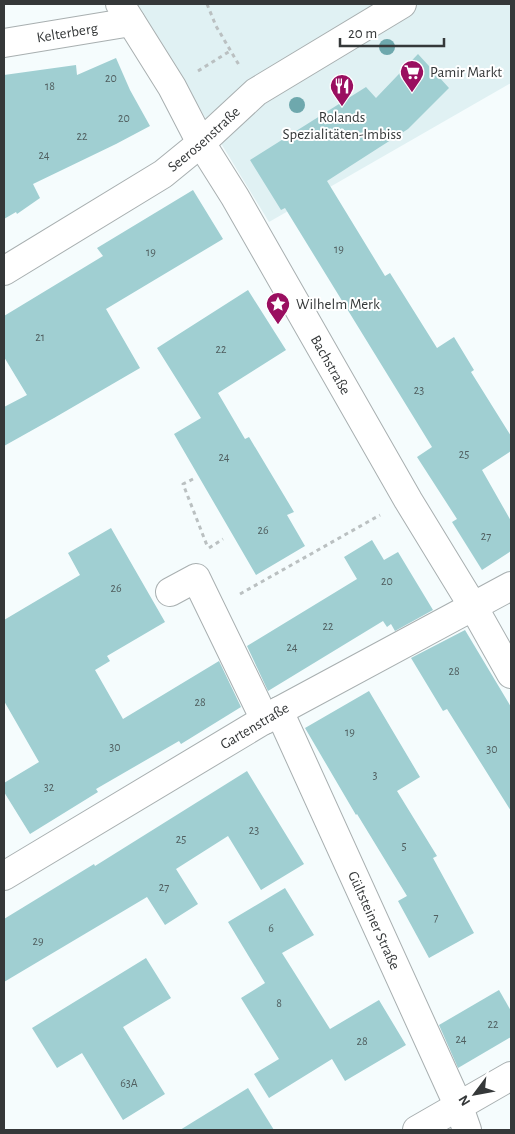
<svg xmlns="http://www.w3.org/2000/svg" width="515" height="1134" font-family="'Alegreya Sans',sans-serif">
	<rect width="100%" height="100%" fill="#f5fcfd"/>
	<polygon fill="#e0f1f3" points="136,4 511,4 511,83 269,222"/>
	<g fill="#a0cfd2">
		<polygon points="418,54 449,88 408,129 327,181 385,276 390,273 437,348 454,337 474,370 471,372 511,436 511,451 482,470 511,521 511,551 482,570 452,522 457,519 417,457 432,447 285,208 281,210 250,160 366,87 376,98"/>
		<polygon points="116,58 130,90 150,126 116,144 33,184 40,198 17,214 16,212 4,219 4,75 76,65 77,75"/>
		<polygon points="193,190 223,239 106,309 140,368 54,418 4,446 4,407 27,395 4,357 4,316 103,256 97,248"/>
		<polygon points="248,290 286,350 218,393 245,439 249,437 294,512 287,515 305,546 256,575 174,434 201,418 157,348"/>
		<polygon points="111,528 165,622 107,656 110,661 95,670 123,719 219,661 241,707 181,744 179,741 96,789 98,792 30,834 4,792 4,783 39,762 4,701 4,620 80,575 68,553"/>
		<polygon points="372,540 384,560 398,552 433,610 395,631 391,624 387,627 383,621 268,691 247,646 357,579 344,557"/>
		<polygon points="465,630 511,707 511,811 447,709 443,711 411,658"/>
		<polygon points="369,691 420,777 397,791 437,856 433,858 474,933 429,958 398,901 407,896 357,814 356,815 305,728"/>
		<polygon points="247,771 304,864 261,890 228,836 176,869 198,904 165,925 147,897 4,982 4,919 94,864 95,866"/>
		<polygon points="285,888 314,935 282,953 330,1029 379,1000 406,1045 345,1081 332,1059 269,1098 254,1074 279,1059 241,998 265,983 228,922"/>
		<polygon points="146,958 171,998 123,1027 165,1094 123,1120 82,1053 57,1068 32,1028"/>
		<polygon points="499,990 511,1011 511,1037 458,1068 439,1025"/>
		<polygon points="248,1088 274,1130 180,1130"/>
	</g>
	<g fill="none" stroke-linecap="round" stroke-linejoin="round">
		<g stroke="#a8afb0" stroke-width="30">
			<g id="minor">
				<path id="s1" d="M120,4l52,83 29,56 34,54 173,303 66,108 37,66"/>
				<path id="s2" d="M4,43l127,-21"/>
				<path id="s3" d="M4,271l159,-97 38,-31 55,-51 146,-88"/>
				<polyline points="170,592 196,578 265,720"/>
				<path id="s4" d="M279,711l180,396 8,23"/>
				<path id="s5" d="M4,876l275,-165 232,-125"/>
				<polyline points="417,1130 511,1076"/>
			</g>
		</g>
		<g stroke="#bac0c1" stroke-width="3" stroke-dasharray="4 4" stroke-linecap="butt">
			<polyline points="207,4 216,26 239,65"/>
			<polyline points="198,71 230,51"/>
			<polyline points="193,479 183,484 208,548"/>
			<polyline points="209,548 223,539"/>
			<polyline points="240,594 380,515"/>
		</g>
		<use href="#minor" stroke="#fff" stroke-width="28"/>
	</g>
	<g fill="#6ea8ad">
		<circle cx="387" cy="47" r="8"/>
		<circle cx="297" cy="105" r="8"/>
	</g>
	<defs>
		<g id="supermarket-pin" transform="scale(1.25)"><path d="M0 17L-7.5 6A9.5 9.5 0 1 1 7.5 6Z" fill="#9a0f60" stroke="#fff"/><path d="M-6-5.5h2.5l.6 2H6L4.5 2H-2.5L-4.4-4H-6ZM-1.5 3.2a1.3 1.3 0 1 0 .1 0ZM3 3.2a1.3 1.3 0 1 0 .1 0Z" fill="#fff"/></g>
		<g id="restaurant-pin" transform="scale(1.25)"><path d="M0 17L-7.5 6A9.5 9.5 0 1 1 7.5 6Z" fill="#9a0f60" stroke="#fff"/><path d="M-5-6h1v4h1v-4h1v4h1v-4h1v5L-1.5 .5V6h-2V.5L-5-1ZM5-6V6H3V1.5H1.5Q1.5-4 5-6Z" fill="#fff"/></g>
		<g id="sight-pin" transform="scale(1.25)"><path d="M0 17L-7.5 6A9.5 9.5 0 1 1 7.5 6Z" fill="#9a0f60" stroke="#fff"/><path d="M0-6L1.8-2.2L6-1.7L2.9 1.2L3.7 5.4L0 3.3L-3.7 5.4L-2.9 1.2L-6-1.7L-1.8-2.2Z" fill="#fff"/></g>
	</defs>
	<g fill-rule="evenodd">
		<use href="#supermarket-pin" x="412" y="72"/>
		<use href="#restaurant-pin" x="342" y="86"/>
		<use href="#sight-pin" x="278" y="304"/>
	</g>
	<g text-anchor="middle" stroke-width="4" stroke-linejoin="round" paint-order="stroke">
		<g font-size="12" fill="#505e5f">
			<text x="111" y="82">20</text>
			<text x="50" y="90">18</text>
			<text x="124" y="122">20</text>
			<text x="82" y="140">22</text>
			<text x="44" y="159">24</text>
			<text x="339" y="253">19</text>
			<text x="151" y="256">19</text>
			<text x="40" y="341">21</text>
			<text x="221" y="353">22</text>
			<text x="419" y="394">23</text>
			<text x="464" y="458">25</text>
			<text x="224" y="461">24</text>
			<text x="263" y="534">26</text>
			<text x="486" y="540">27</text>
			<text x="387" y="585">20</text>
			<text x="116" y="592">26</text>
			<text x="328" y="630">22</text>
			<text x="292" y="651">24</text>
			<text x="454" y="675">28</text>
			<text x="200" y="706">28</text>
			<text x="350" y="736">19</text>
			<text x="115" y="751">30</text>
			<text x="492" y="753">30</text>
			<text x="375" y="779">3</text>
			<text x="49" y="791">32</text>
			<text x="254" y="834">23</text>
			<text x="181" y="843">25</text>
			<text x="404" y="850">5</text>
			<text x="164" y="891">27</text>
			<text x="436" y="921">7</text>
			<text x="271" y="932">6</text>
			<text x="38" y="945">29</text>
			<text x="279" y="1007">8</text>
			<text x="493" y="1028">22</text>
			<text x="461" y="1043">24</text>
			<text x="362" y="1045">28</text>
			<text x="129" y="1087">63A</text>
		</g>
		<g font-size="15" fill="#353839" stroke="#fff">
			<text dy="5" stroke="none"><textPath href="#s2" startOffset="64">Kelterberg</textPath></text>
			<text dy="5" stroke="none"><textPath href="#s3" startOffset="240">Seerosenstraße</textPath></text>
			<text dy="5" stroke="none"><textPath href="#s1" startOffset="418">Bachstraße</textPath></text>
			<text dy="5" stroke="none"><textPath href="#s5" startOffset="292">Gartenstraße</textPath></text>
			<text dy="5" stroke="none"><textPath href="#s4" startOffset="230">Gültsteiner Straße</textPath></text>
		</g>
		<g font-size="15" fill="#353839" stroke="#fff" text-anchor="start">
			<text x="430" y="77">Pamir Markt</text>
			<text x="342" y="122" text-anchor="middle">Rolands<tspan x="342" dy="17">Spezialitäten-Imbiss</tspan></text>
			<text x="296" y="309">Wilhelm Merk</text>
		</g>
	</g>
	<rect width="515" height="1134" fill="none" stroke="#353839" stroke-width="10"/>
	<g transform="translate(475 1094) rotate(238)" stroke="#ffffff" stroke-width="4" paint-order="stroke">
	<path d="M0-4L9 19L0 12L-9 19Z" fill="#353839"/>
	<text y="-8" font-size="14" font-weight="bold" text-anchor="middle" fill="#353839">N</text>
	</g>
	<path d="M340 38v8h104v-8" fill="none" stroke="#353839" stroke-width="2.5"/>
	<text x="348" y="38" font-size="15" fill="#353839" stroke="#ffffff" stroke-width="4" paint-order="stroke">20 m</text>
</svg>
